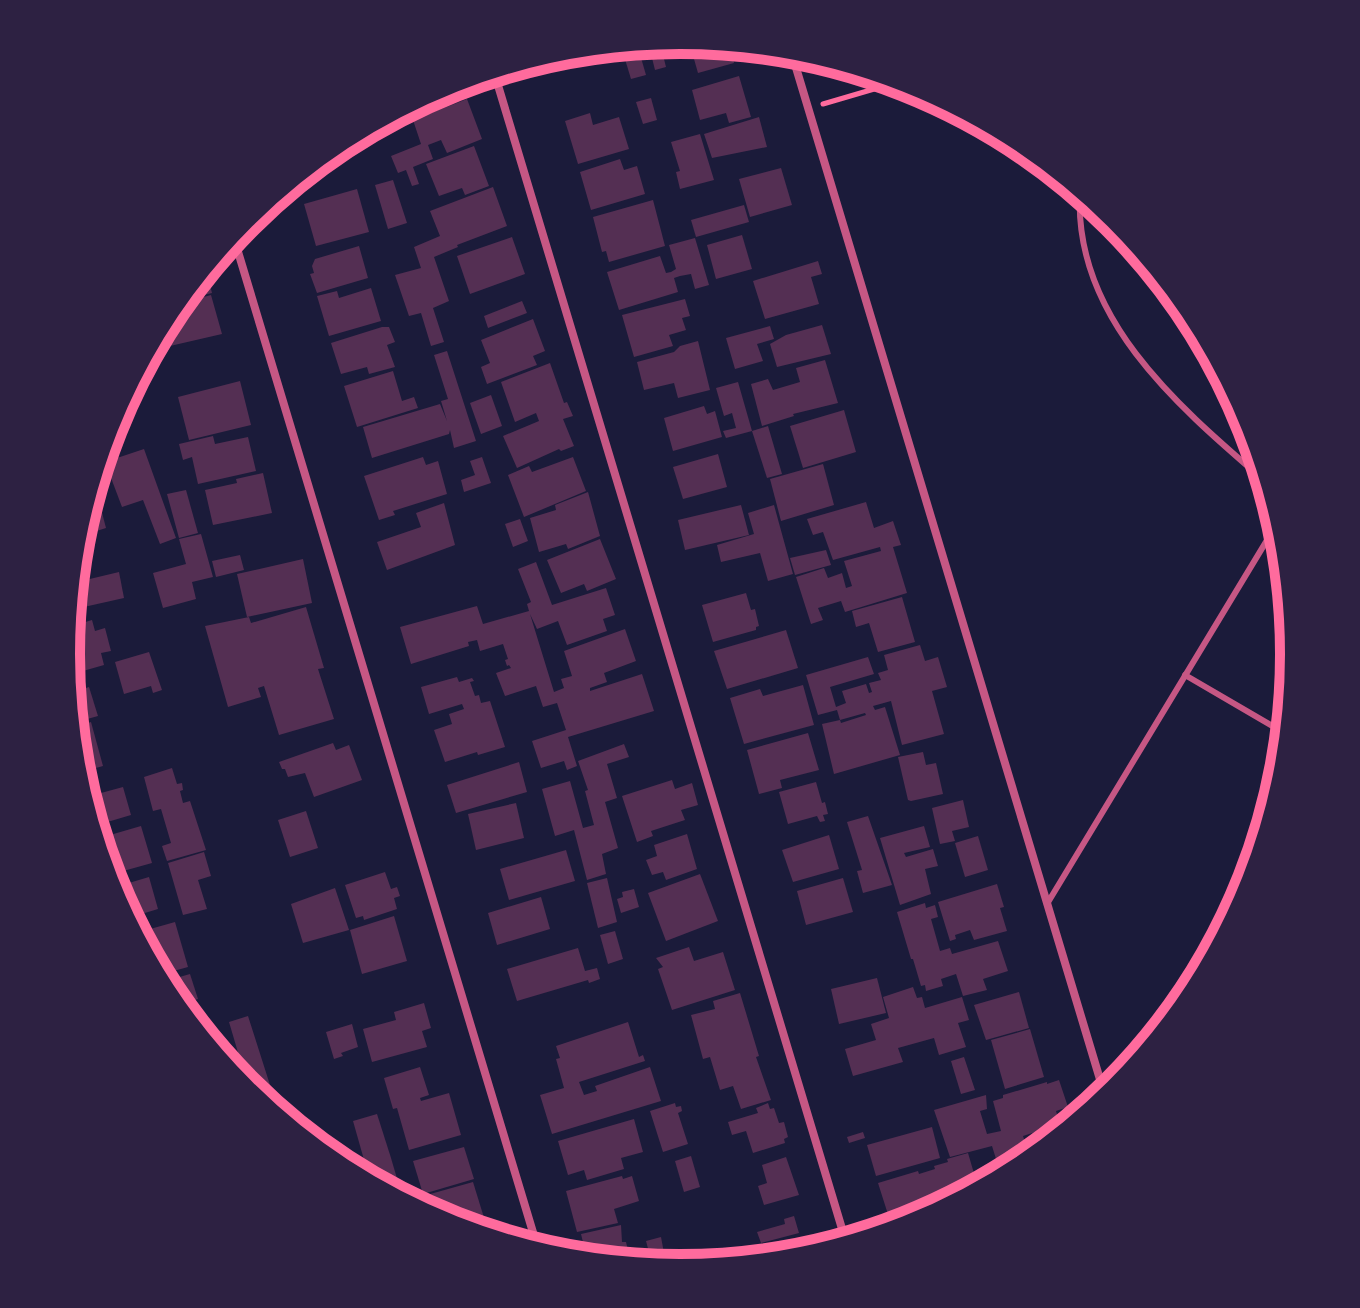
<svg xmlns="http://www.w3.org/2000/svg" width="1360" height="1308" font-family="Jost,sans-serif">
	<rect width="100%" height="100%" fill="#1b1b3a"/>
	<g fill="#542f53">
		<polygon points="699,42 729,45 734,63 698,73 690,45"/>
		<polygon points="660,43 666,67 655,70 649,46"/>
		<polygon points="637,44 646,75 631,79 621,46"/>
		<polygon points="607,47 609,54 564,66 551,59 549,55"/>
		<polygon points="739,76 751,117 729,123 726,113 700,120 692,90"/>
		<polygon points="462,82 466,93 430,107 426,97"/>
		<polygon points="651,98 657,120 643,124 636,102"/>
		<polygon points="467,99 482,139 447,153 441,140 428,145 433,159 413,167 419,184 412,186 406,170 398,173 391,156 421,144 413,120"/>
		<polygon points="590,113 593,125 619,117 629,149 578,164 565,121"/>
		<polygon points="759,117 767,147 712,158 704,134"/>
		<polygon points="700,134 714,180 680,189 676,172 680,171 671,142"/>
		<polygon points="474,146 489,186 465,195 462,188 439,196 426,164"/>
		<polygon points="620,159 624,170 637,166 645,194 591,210 580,172"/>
		<polygon points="781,168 792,205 750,217 739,179"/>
		<polygon points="298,177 301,177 305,192 268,202"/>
		<polygon points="393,180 407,223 388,229 375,185"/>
		<polygon points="493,187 507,226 457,245 458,247 434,257 449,301 433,308 444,342 431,346 421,313 409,316 395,275 421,268 414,247 440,236 430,211"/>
		<polygon points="357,189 369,232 316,246 304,204"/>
		<polygon points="653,200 665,246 609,262 606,251 602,252 593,217"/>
		<polygon points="744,205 749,222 696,237 691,220"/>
		<polygon points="742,235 752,269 716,279 707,245"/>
		<polygon points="512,237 525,274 470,294 457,256"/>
		<polygon points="695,238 709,285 695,289 691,274 680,276 674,278 678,292 619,310 607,272 660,256 666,273 671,272 676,269 669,245"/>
		<polygon points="359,246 368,278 317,293 310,274 314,273 312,266 315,259"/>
		<polygon points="818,261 822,274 811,277 819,304 765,319 753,281"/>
		<polygon points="206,269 212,293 179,301 195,281"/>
		<polygon points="371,288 381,321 329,336 317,296 337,291 339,298"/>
		<polygon points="211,295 222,334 170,346 163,325 168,316 191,307 189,301"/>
		<polygon points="685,299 690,316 682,318 686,330 669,335 673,346 634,357 622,315"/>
		<polygon points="522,301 527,313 488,328 484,316"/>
		<polygon points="533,319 545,351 533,356 537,365 487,384 481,367 490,363 481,340"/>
		<polygon points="822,325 831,354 777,367 770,344 786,335"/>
		<polygon points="770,326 774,339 757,344 763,361 735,369 726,338"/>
		<polygon points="382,327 389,327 395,342 387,345 395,367 369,374 367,367 341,374 331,343"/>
		<polygon points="698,341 710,390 678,398 674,383 644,390 637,362 674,352 680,346"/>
		<polygon points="447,351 476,441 454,448 450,430 449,434 372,458 363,427 440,404 447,421 441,401 448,399 434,355"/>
		<polygon points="825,360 838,403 793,414 794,416 762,426 751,384 768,379 773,390 800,382 796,368"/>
		<polygon points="550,363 564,403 567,402 573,416 563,419 574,446 561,451 559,449 517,468 503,436 539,421 536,413 515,422 501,382"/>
		<polygon points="393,371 402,401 414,397 418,408 357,427 344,386"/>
		<polygon points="240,381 251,425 189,440 178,397"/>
		<polygon points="738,382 752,431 726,438 723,431 736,428 732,413 724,416 716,388"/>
		<polygon points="491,395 502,426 481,434 470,403"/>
		<polygon points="704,406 707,414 715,411 722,437 673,451 664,418"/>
		<polygon points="844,410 856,452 803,468 790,426"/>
		<polygon points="768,426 782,474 767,478 752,431"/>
		<polygon points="213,436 215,444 248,437 256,471 198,484 192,457 183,460 179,444"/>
		<polygon points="144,449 176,538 160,544 143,500 122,507 105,462"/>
		<polygon points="718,454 727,487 683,499 673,467"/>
		<polygon points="423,457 426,465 438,461 447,494 393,511 395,515 379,520 364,476"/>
		<polygon points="482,457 491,483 464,492 461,480 475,475 470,461"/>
		<polygon points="573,457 586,491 524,517 508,475 529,466 532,472"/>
		<polygon points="823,464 834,505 781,521 770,479"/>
		<polygon points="263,473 272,513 213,525 205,490 237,483 236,479"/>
		<polygon points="94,482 106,528 78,537 78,534"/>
		<polygon points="186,490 198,533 179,538 167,494"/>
		<polygon points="588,492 600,536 568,549 566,544 539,552 530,518 556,510 555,505"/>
		<polygon points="866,502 874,528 893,521 901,545 893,547 907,593 845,612 841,601 818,608 823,620 811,624 796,577 824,568 828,578 842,573 846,588 852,586 844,561 881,551 880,547 833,560 823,532 813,535 807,519"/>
		<polygon points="444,503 455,545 387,570 377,542 421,527 416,513"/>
		<polygon points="741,505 749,535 685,550 678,520"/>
		<polygon points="774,505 793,574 768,581 760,553 721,562 717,545 754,534 748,513"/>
		<polygon points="520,519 528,541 513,547 505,524"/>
		<polygon points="201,534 213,577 192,582 196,599 163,608 153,573 186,564 179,539"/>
		<polygon points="77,539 84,563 75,566 76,552"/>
		<polygon points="600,539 616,579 587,591 584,584 561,593 547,560"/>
		<polygon points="826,550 831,565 795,575 790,558"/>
		<polygon points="240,555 244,570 216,577 212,561"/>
		<polygon points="303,559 312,603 247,617 237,574"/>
		<polygon points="536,562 552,605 606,588 615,615 603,619 607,631 567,645 558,621 537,629 530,614 554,692 564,688 561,679 572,676 564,651 625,629 636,661 604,673 607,682 590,688 590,691 642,674 654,711 568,737 577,766 567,770 564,761 541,768 532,741 566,730 557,703 543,707 536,686 505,696 496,673 511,668 509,665 507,666 505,660 508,659 503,644 480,651 477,640 468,642 469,646 411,664 400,627 477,606 483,624 529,611 527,604 531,602 518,569"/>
		<polygon points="119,572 124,598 75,609 72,595 73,583"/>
		<polygon points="746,593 751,610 755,609 759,626 756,627 756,630 713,642 702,605"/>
		<polygon points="902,597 915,642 878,652 869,623 856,627 852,611"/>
		<polygon points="306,607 324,668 318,669 334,719 279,735 264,686 258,688 261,697 228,707 205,626 249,617 251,623"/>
		<polygon points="92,620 95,631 105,628 111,651 101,653 104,665 69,675 66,654 69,627"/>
		<polygon points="786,630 798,668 727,689 714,651"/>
		<polygon points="920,645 925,661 938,657 947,687 932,691 944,734 902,745 891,701 873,706 875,710 885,707 900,755 834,774 822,724 840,720 841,723 866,715 865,713 840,720 837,710 818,715 806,675 868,657 874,674 830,687 836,707 846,703 842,691 866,684 869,693 872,692 869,683 881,680 878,673 888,670 884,655"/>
		<polygon points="149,652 162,690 153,693 151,686 124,694 115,662"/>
		<polygon points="457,677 459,682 472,678 474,681 470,682 475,696 479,695 481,703 490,701 505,747 478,755 477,752 445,762 434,730 452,724 449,714 464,709 462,704 429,714 421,687"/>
		<polygon points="803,685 814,725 744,744 730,698 760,689 763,696"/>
		<polygon points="89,687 98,716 73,723 70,693"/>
		<polygon points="91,722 103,766 78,773 73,727"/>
		<polygon points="808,733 819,770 780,780 782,788 759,794 747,750"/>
		<polygon points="333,743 336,750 349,745 362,780 314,797 305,773 288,777 285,769 282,769 279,762"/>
		<polygon points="624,744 629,757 607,764 617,798 605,802 618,848 602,854 606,874 587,880 574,830 555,836 542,789 570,781 583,828 594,825 585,791 588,790 578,761"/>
		<polygon points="923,752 926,765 936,763 943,794 911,801 908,800 898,757"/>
		<polygon points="519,762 527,792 456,813 447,785"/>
		<polygon points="172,768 177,784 182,783 183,790 180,791 183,803 190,801 206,850 167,861 162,846 171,843 161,809 153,811 144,777"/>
		<polygon points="85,779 90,796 123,787 131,815 94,826 80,781"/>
		<polygon points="672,780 675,789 692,783 698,805 681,810 685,820 651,831 653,836 637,842 622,796"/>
		<polygon points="816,782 822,803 825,802 828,814 823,815 825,821 820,822 817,816 788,824 779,792"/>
		<polygon points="963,800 969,827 952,831 955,841 940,844 932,808"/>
		<polygon points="516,803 524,838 476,850 468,814"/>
		<polygon points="306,811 318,848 290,857 278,820"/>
		<polygon points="868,816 892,885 863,893 857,871 862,870 847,822"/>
		<polygon points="107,824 110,835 141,826 152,863 109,875 94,828"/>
		<polygon points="924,826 930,847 904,853 906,857 933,849 938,866 925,869 931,894 900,905 880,838"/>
		<polygon points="687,834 697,869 666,880 663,872 652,875 646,860 657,856 654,845"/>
		<polygon points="829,835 839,869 793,882 782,850"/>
		<polygon points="978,836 988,870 965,877 955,843"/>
		<polygon points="566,850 575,881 509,900 500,869"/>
		<polygon points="204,852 211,876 198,880 207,909 183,915 168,863"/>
		<polygon points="385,872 391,889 397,887 400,896 394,898 397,909 364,920 363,916 356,918 345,885"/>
		<polygon points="700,874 718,921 666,941 648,893"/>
		<polygon points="149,877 158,909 135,916 137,925 133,926 112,888"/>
		<polygon points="607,878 617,922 598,928 587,883"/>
		<polygon points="843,878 853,912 806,925 797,891"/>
		<polygon points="997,884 1004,907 1000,908 1007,931 974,940 970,930 955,935 956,939 950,941 938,902"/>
		<polygon points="335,888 349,930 303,943 291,904"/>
		<polygon points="634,889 639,907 621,913 617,899 623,897 622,892"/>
		<polygon points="541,897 550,929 497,945 488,913"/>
		<polygon points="925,903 926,908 935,905 938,917 931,919 940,951 950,948 952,954 998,941 1008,971 983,979 987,990 963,996 956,974 941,979 943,986 926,991 925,985 921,986 913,959 911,959 897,912"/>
		<polygon points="394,916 407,961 362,974 350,930"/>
		<polygon points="175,922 188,967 159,975 136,933"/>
		<polygon points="615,931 623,959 608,964 600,935"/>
		<polygon points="689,947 694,961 723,952 735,990 672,1010 658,969 663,967 656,958"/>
		<polygon points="578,948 585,971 597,968 600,979 589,983 588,980 517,1001 507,969"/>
		<polygon points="190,974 198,999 178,1005 162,982"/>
		<polygon points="877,978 886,1013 839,1024 831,989"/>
		<polygon points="913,987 917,998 922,997 925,1008 962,997 969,1020 958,1023 966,1047 939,1055 934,1038 898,1048 903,1062 853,1076 845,1049 876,1040 871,1024 889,1018 883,997"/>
		<polygon points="1019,992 1029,1028 986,1040 974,1005"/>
		<polygon points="740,993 759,1056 756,1057 771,1100 741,1109 733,1086 720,1090 710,1057 703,1059 691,1015 715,1009 713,1001"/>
		<polygon points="424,1003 431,1028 422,1031 427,1047 372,1062 363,1029 396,1020 394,1012"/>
		<polygon points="248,1016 270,1085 262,1087 264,1094 256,1097 230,1069 242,1066 229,1022"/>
		<polygon points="628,1022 639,1057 643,1055 645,1061 579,1082 584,1095 597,1091 595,1086 650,1067 661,1101 552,1134 540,1095 564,1088 556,1059 560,1058 556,1046"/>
		<polygon points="352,1024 358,1047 341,1053 343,1056 334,1059 326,1032"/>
		<polygon points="1030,1029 1044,1077 1005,1089 991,1040"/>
		<polygon points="964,1057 975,1090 961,1094 951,1061"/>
		<polygon points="420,1067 429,1095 420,1098 421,1101 449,1093 461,1135 409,1150 397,1108 393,1109 384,1078"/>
		<polygon points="1059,1080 1068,1107 1056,1111 1060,1124 1023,1136 1030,1158 1021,1165 1001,1175 992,1146 950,1157 934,1110 986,1095 987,1109 980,1111 987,1134 1001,1131 993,1101 1003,1098 1003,1095 1047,1082 1047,1084"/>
		<polygon points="675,1103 676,1107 681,1106 682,1111 678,1113 688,1144 663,1152 650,1111"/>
		<polygon points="768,1103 770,1109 774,1108 779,1123 784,1122 788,1137 784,1139 785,1143 753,1153 746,1131 732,1135 728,1122 758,1113 756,1108"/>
		<polygon points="377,1114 391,1158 403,1199 370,1181 353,1121"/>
		<polygon points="634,1119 643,1152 621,1158 624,1169 587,1180 584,1170 568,1175 558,1141"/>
		<polygon points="932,1127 940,1158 876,1176 867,1145"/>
		<polygon points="863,1132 865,1138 849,1143 847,1137"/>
		<polygon points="464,1147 474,1179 423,1194 413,1161"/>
		<polygon points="968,1153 978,1187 915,1221 892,1227 878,1183 918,1171 919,1174 935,1169 934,1166 948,1162 947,1159"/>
		<polygon points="691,1156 700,1187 684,1192 675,1161"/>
		<polygon points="786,1157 799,1195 764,1205 758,1186 767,1183 762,1165"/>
		<polygon points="622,1176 623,1179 632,1176 639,1201 614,1209 618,1223 577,1232 566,1191"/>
		<polygon points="473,1182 485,1221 465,1227 445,1221 419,1207 416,1198"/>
		<polygon points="794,1216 799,1233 761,1243 757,1232 785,1224 784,1219"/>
		<polygon points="621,1225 622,1242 626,1242 631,1263 587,1259 581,1234"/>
		<polygon points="661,1237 664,1253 650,1256 646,1241"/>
		<polygon points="808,1248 809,1253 779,1258 778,1257"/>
	</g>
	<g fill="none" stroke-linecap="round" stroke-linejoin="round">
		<polyline stroke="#ff6b9d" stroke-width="5" points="823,104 898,82"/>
		<g stroke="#c65784" stroke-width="6">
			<path d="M1080,192c-7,126 99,215 186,290"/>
			<polyline points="1185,675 1286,734"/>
			<polyline points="1047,904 1278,522"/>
		</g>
		<g stroke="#c65784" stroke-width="8">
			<polyline points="791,51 1105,1096"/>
			<polyline points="494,72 846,1242"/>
			<polyline points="233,235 538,1249"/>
		</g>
	</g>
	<path d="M0 0H1360V1308H0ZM80 654a600 600 0 1 1 1200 0a600 600 0 1 1-1200 0Z" fill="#2d2142" fill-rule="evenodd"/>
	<path fill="none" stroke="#ff6b9d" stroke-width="10" d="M80 654a600 600 0 1 1 1200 0a600 600 0 1 1-1200 0Z"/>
</svg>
